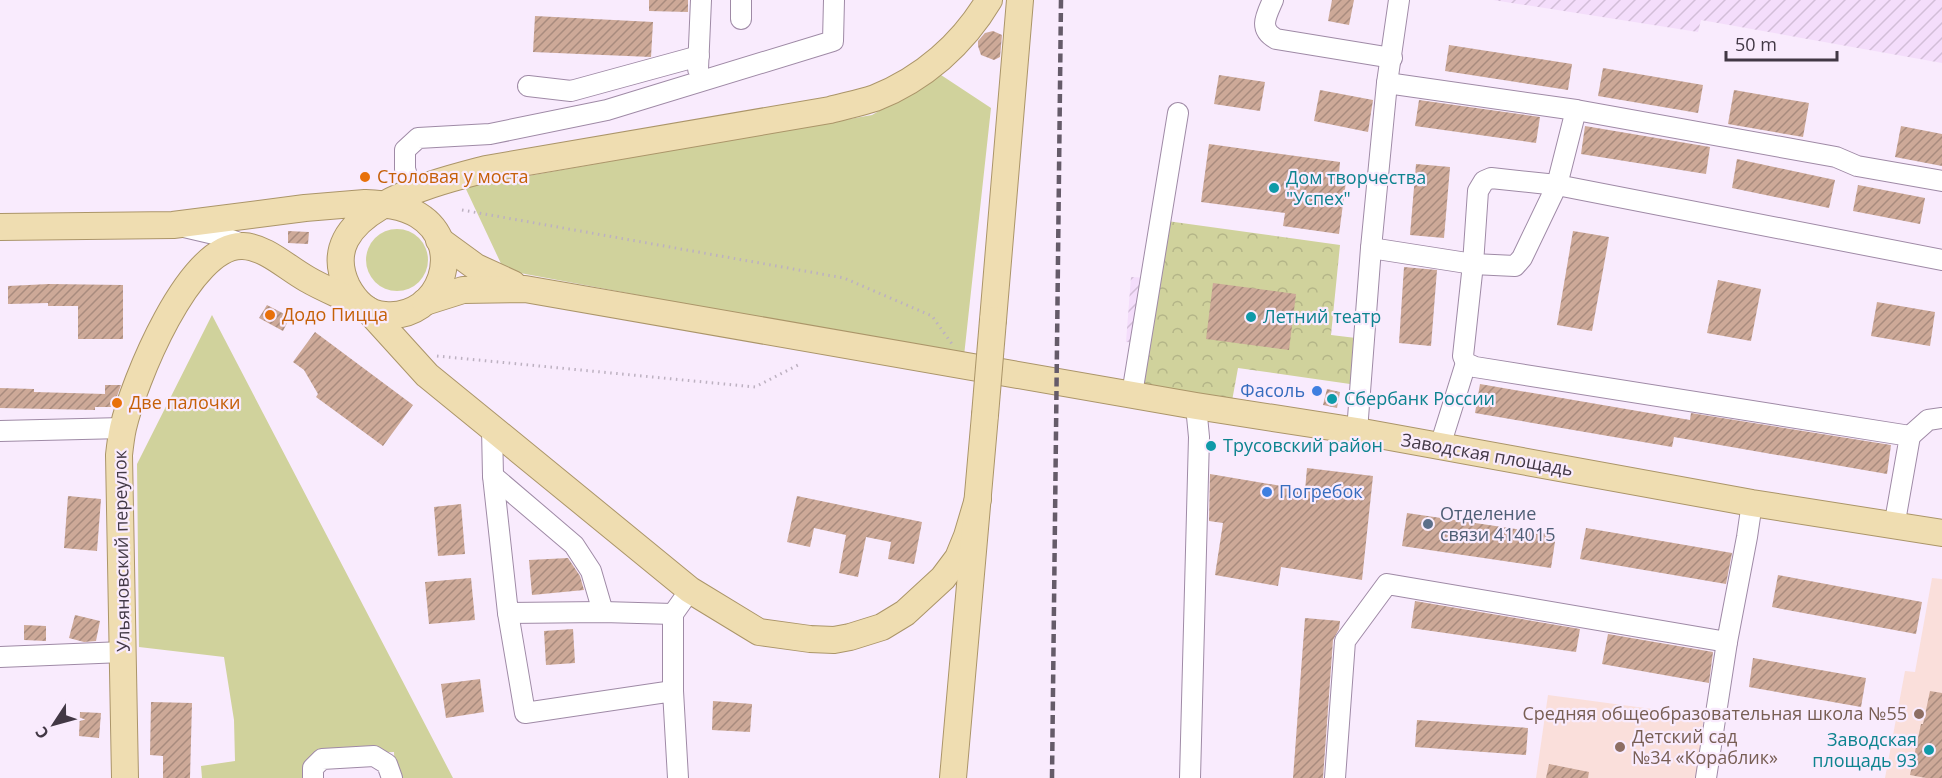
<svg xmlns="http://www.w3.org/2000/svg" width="1942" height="778" font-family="'Open Sans',sans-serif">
	<defs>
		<pattern id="industrial-furrows" width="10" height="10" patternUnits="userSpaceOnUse" patternTransform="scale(1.5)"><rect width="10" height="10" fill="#f4ddfb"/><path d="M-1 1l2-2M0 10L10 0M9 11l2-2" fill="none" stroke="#d2bed8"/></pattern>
		<pattern id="forest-crowns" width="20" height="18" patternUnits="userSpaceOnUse" patternTransform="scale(1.5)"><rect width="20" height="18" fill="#d0d29c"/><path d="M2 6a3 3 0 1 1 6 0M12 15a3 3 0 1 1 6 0" fill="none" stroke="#b4b588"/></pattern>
		<pattern id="building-hatch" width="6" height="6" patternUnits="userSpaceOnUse" patternTransform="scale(1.5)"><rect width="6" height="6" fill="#cda998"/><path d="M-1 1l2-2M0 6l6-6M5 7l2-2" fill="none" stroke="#a88b7e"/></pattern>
	</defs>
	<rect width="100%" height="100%" fill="#f9ebfd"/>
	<g fill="url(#industrial-furrows)">
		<polygon points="1493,0 1942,0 1942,63 1701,20 1698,32"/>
		<polygon points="1131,277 1148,278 1142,343 1126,342"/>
	</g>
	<g fill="#fadfdb">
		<polygon points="1932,578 1942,579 1942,778 1885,778 1905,671 1915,672"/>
		<polygon points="1548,695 1704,716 1696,778 1536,778"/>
	</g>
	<g fill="#d0d29c">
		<polygon points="941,75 991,108 964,356 504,270 465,187 872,115"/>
		<circle cx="397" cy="260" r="31"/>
		<polygon points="212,315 453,778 395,778 394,752 320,755 314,778 202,778 201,766 235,761 234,720 224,657 139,647 137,464"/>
	</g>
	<polygon fill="url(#forest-crowns)" points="1167,221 1340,245 1331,335 1356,338 1350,384 1238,368 1232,401 1144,386"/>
	<g fill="url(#building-hatch)">
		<polygon points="649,0 688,0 688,12 649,11"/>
		<polygon points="1332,0 1354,0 1349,25 1328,21"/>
		<polygon points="535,16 653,22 651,57 533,52"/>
		<polygon points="993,31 1002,35 1000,57 994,60 981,55 978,46 978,41 985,33"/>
		<polygon points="1449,45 1572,64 1568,90 1445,71"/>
		<polygon points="1603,68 1703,85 1698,113 1598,96"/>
		<polygon points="1219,75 1265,82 1260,111 1214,104"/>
		<polygon points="1320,90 1373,100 1368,132 1314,121"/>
		<polygon points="1734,90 1809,103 1803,137 1728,124"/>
		<polygon points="1419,100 1540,117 1536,143 1415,126"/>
		<polygon points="1585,126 1710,147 1706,174 1581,154"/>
		<polygon points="1901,126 1942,134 1942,166 1895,157"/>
		<polygon points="1209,144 1340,162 1339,173 1347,174 1339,234 1283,226 1285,213 1201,202"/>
		<polygon points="1737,159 1835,180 1829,208 1732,188"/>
		<polygon points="1416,164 1450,167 1444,238 1410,235"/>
		<polygon points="1858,185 1925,198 1920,224 1853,211"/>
		<polygon points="288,231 309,232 308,244 288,243"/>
		<polygon points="1573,231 1609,237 1592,331 1557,325"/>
		<polygon points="1404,267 1437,270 1431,346 1399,343"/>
		<polygon points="1718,280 1761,289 1751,341 1707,333"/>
		<polygon points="1213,283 1296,294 1289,350 1206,339"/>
		<polygon points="49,284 123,285 123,339 78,339 78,306 48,306 48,303 8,304 8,286"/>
		<polygon points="1877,302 1935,312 1930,346 1871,336"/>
		<polygon points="267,305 290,317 283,331 259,318"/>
		<polygon points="315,332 413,405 383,446 316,397 318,394 304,370 293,362"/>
		<polygon points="1480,384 1690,420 1691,413 1891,445 1887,474 1674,437 1672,447 1475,413"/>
		<polygon points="105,385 121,385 113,407 95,407 95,410 0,408 0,388 34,389 34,392 105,394"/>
		<polygon points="1327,389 1340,392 1337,408 1323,405"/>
		<polygon points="1307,468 1373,476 1362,580 1281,567 1278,586 1215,575 1223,523 1209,521 1210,474 1305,490"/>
		<polygon points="68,496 101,499 97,551 64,548"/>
		<polygon points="797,496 922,522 914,564 888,559 891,542 866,537 858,577 839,573 846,535 814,528 810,547 787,542"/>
		<polygon points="461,504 465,554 438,556 434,507"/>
		<polygon points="1407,513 1556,535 1551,568 1402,546"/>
		<polygon points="1586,528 1732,553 1726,584 1580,559"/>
		<polygon points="568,558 580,576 584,590 532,595 529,560"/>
		<polygon points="1778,575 1922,602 1916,634 1772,607"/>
		<polygon points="471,578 475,620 429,624 425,582"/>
		<polygon points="1415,601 1580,629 1576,652 1411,628"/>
		<polygon points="75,615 100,621 96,641 84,642 69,638"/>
		<polygon points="1305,618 1340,621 1339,629 1333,640 1323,778 1293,778"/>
		<polygon points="24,625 46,626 46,641 24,640"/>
		<polygon points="573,629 575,663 546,665 544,631"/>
		<polygon points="1608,634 1713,652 1709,683 1602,664"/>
		<polygon points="1753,658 1866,678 1861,707 1749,687"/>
		<polygon points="480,679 484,712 446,718 441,684"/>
		<polygon points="1930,691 1942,693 1942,778 1926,778 1910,775 1921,724 1923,724"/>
		<polygon points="713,701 752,704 750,732 712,730"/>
		<polygon points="151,702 192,703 190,778 163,778 163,756 150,755"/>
		<polygon points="80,712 101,713 99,738 79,736"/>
		<polygon points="1417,720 1528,728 1526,755 1415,747"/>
		<polygon points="1549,764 1589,772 1588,778 1546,778"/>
	</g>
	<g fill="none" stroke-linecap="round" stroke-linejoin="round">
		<g stroke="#9f8aa6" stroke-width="22">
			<g id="minor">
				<path d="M1273,0c-7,16 -15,29 3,39l116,19"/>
				<polyline points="741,19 741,0"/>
				<polyline points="698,69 701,0"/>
				<polyline points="1387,83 1576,110 1836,157 1857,166 1942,181"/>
				<polyline points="528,86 571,91 699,56"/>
				<polyline points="412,192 405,169 405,150 418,138 490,134 607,110 833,41 834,0"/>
				<polyline points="184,227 214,234 248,246"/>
				<polyline points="1371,248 1473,264 1515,266 1522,258 1557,185 1576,110"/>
				<polyline points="1132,394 1178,113"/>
				<polyline points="492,428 493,476 508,613 603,612 673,614"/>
				<polyline points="0,431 123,428"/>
				<polyline points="1357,431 1371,248 1387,83 1399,0"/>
				<polyline points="1910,436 1928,420 1942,418"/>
				<polyline points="1440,446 1466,363"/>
				<polyline points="493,476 574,545 591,571 603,612"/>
				<polyline points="1894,527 1910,436 1475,367 1466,363 1463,356 1473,264 1478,191 1484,181 1491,178 1557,185 1942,260"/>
				<polyline points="508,613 525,713 673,691 678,778"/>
				<polyline points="0,657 123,652"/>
				<polyline points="673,691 673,614 690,590"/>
				<polyline points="313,778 313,768 322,759 374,756 387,764 392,778"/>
				<polyline points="1190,778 1199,437 1196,406"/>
				<polyline points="1335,778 1345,641 1387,584 1727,642"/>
				<polyline points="1706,778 1727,642 1747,537 1752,503"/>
			</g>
		</g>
		<g stroke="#ab9569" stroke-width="28">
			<g id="major">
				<path d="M0,227l173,-2 132,-17 60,-5c18,1 37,2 53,12 49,30 23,105 -33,100 -18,-1 -30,-14 -38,-29 -36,-75 90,-104 139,-117l344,-59c15,-4 30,-7 45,-12 48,-19 88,-54 114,-98"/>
				<polyline points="439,240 476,267 513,284"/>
				<polyline points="425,302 463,290 525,289 1196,406 1357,431 1752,503 1942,533"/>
				<polyline points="368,310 427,375 492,428 690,590 759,632 810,639 834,640 850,637 882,627 905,613 943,578 958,558 967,536 978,499"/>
				<polyline points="993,320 1020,0"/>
				<path d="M125,778l-6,-323c1,-9 2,-18 4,-27 10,-44 66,-185 120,-182 23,1 44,22 64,33 17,10 36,17 53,26"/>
				<polyline points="953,778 985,415"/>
			</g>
		</g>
		<g stroke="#bdb1c1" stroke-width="3" stroke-dasharray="1.5 4.5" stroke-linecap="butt">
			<polyline points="462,210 844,278 932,316 952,344"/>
			<polyline points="437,356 755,387 800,364"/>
		</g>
		<use href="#minor" stroke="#fff" stroke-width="20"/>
		<use href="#major" stroke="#efddb1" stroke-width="26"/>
		<polyline stroke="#655b69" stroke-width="4.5" stroke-dasharray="9 4.5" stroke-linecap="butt" points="1052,778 1061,0"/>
		<g stroke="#ab9569" stroke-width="28" stroke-linecap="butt">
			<polyline id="major-bridge" points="985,415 993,320"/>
		</g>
		<use href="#major-bridge" stroke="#efddb1" stroke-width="26"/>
	</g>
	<g fill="#e8710a" stroke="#f9ebfd" stroke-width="2">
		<circle cx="365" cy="177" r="6"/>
		<circle cx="270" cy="315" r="6"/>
		<circle cx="117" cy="403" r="6"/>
	</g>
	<g fill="#0f9aa8" stroke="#f9ebfd" stroke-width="2">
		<circle cx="1274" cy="188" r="6"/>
		<circle cx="1251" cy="317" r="6"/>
		<circle cx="1332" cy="399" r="6"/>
		<circle cx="1211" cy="446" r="6"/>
		<circle cx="1929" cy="750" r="6"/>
	</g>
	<g fill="#3f7fe0" stroke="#f9ebfd" stroke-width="2">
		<circle cx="1317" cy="391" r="6"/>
		<circle cx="1267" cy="492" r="6"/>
	</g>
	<circle fill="#5c6f8a" stroke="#f9ebfd" stroke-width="2" cx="1428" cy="524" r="6"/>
	<g fill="#8d6e63" stroke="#f9ebfd" stroke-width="2">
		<circle cx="1919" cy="714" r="6"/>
		<circle cx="1620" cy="747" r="6"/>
	</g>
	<g text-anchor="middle" stroke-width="4.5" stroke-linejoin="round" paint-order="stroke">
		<g font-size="18" fill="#c56008" stroke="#f9ebfd" text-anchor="start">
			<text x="377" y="183">Столовая у моста</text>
			<text x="282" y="321">Додо Пицца</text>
			<text x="129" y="409">Две палочки</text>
		</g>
		<g font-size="18" fill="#0d838f" stroke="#f9ebfd" text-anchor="start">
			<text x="1286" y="184">Дом творчества<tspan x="1286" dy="21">"Успех"</tspan></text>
			<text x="1263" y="323">Летний театр</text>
			<text x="1344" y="405">Сбербанк России</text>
			<text x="1223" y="452">Трусовский район</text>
			<text x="1917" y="746" text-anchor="end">Заводская<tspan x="1917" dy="21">площадь 93</tspan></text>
		</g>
		<g font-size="18" fill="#366cbe" stroke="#f9ebfd" text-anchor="end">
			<text x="1305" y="397">Фасоль</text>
			<text x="1279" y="498" text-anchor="start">Погребок</text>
		</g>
		<g font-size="18" fill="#423845" stroke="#f9ebfd">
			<text transform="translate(1487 455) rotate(10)" y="6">Заводская площадь</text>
			<text transform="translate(122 551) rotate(-91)" y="6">Ульяновский переулок</text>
		</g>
		<g font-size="18" fill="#4e5e75" stroke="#f9ebfd" text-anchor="start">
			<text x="1440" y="520">Отделение<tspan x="1440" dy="21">связи 414015</tspan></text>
		</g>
		<g font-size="18" fill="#785e54" stroke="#f9ebfd" text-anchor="end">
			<text x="1907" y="720">Средняя общеобразовательная школа №55</text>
			<text x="1632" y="743" text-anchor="start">Детский сад<tspan x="1632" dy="21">№34 «Кораблик»</tspan></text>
		</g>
	</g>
	<g transform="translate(54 724) rotate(234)" stroke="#f9ebfd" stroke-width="4.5" paint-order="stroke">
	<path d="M0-4.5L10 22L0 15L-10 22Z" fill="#423845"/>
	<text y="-9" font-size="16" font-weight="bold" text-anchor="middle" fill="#423845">С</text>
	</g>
	<path d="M1726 51v9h111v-9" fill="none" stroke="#423845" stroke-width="3"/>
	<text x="1735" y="51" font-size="18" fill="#423845" stroke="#f9ebfd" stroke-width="4.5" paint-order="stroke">50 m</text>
</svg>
